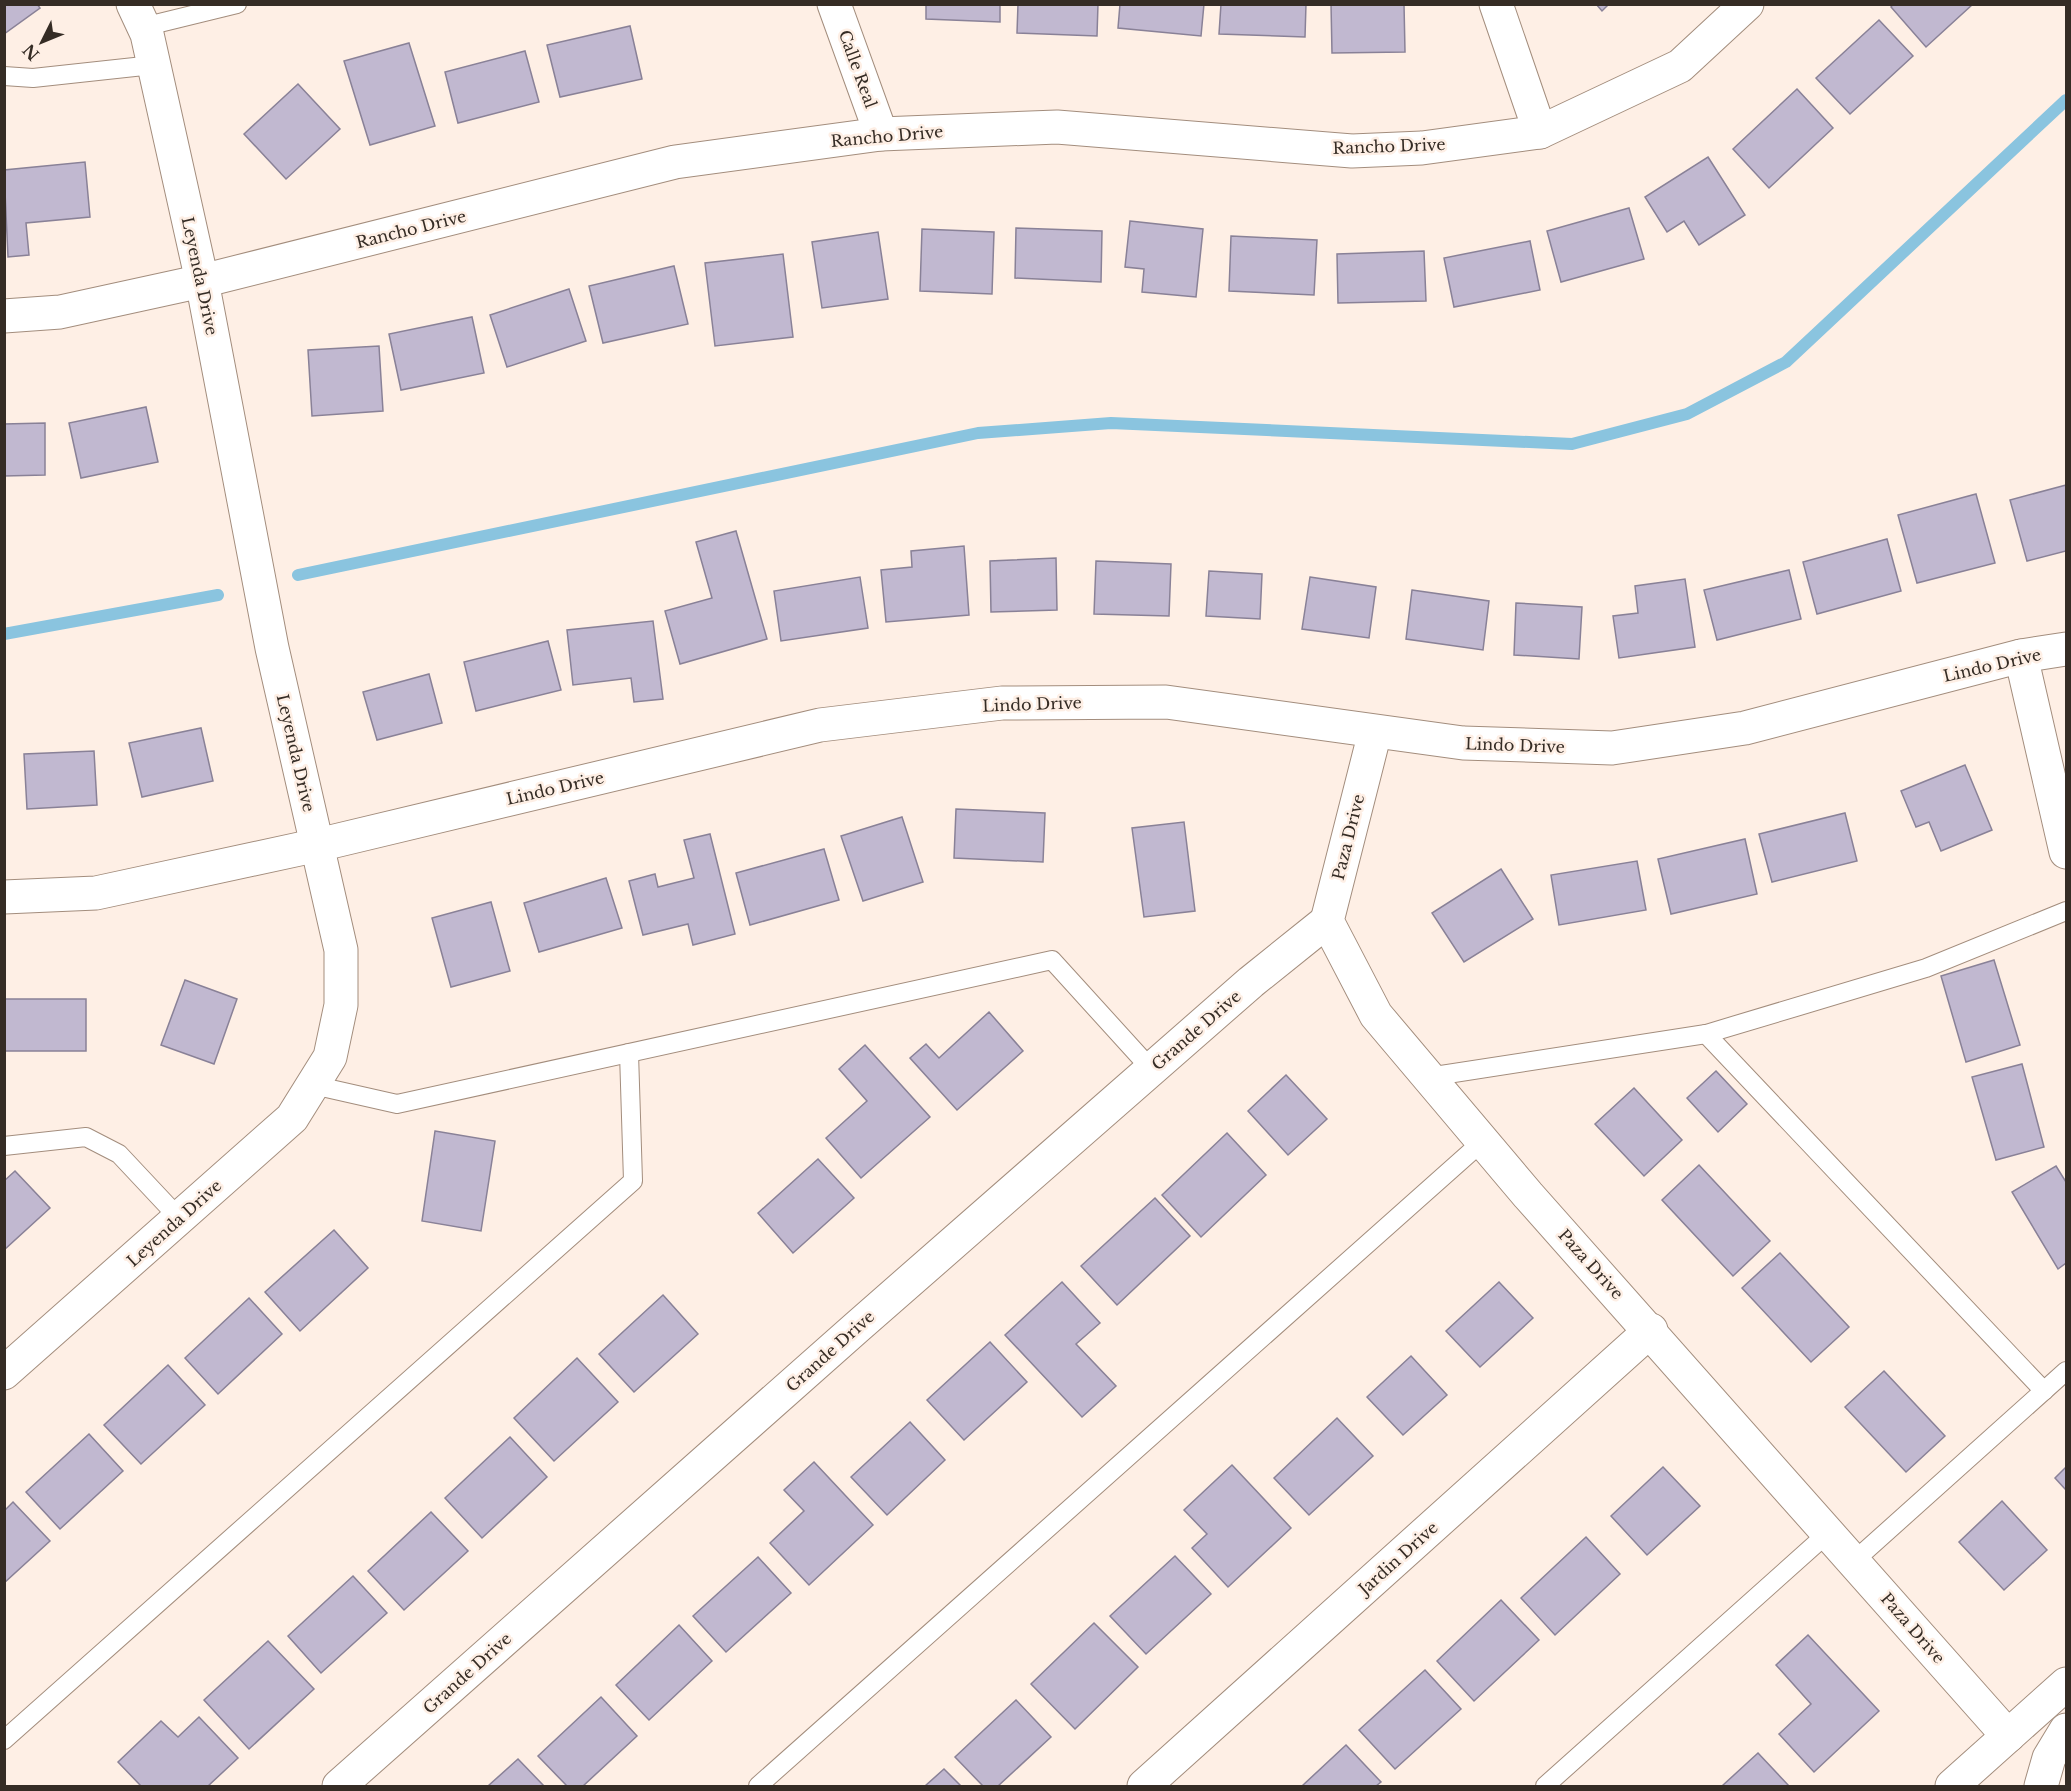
<svg xmlns="http://www.w3.org/2000/svg" width="2071" height="1791" font-family="'Libre Baskerville',serif">
	<rect width="100%" height="100%" fill="#feefe5"/>
	<g fill="none" stroke-linecap="round" stroke-linejoin="round">
		<g stroke="#8ac4df" stroke-width="12">
			<polyline points="298,575 978,433 1111,423 1572,444 1687,414 1786,362 2066,100"/>
			<polyline points="4,634 218,595"/>
		</g>
	</g>
	<g fill="#c1b8d0" stroke="#898197" stroke-width="1.5">
		<polygon points="4,4 37,4 40,8 4,34"/>
		<polygon points="926,4 1000,4 1000,22 926,19"/>
		<polygon points="1018,4 1098,4 1097,36 1017,33"/>
		<polygon points="1120,4 1204,4 1201,36 1118,28"/>
		<polygon points="1221,4 1306,4 1305,37 1219,34"/>
		<polygon points="1331,4 1404,4 1405,52 1332,53"/>
		<polygon points="1596,4 1609,4 1602,11"/>
		<polygon points="1893,4 1973,4 1926,47 1891,7"/>
		<polygon points="1879,20 1913,56 1850,114 1816,78"/>
		<polygon points="630,26 642,79 560,97 547,45"/>
		<polygon points="409,43 435,126 370,145 344,61"/>
		<polygon points="525,51 539,102 458,123 445,72"/>
		<polygon points="298,84 340,129 286,179 244,134"/>
		<polygon points="1797,89 1833,128 1769,188 1733,149"/>
		<polygon points="1708,157 1745,215 1699,245 1684,221 1667,232 1645,197"/>
		<polygon points="85,162 90,217 26,223 29,255 8,257 4,170"/>
		<polygon points="1629,208 1644,259 1561,282 1547,231"/>
		<polygon points="1130,221 1203,229 1196,297 1142,292 1144,269 1125,267"/>
		<polygon points="1016,228 1102,231 1101,282 1015,278"/>
		<polygon points="922,229 994,232 992,294 920,291"/>
		<polygon points="878,232 888,299 822,308 812,242"/>
		<polygon points="1231,236 1317,240 1314,295 1229,291"/>
		<polygon points="1530,241 1540,290 1454,307 1444,258"/>
		<polygon points="1424,251 1426,301 1338,303 1337,254"/>
		<polygon points="783,254 793,337 715,346 705,263"/>
		<polygon points="674,266 688,324 603,343 589,286"/>
		<polygon points="569,289 586,341 507,367 490,315"/>
		<polygon points="472,317 484,373 401,390 389,334"/>
		<polygon points="379,346 383,411 312,416 308,350"/>
		<polygon points="146,407 158,462 81,478 69,423"/>
		<polygon points="45,423 45,475 4,476 4,424"/>
		<polygon points="2066,485 2066,551 2027,561 2010,500"/>
		<polygon points="1976,494 1995,563 1917,583 1898,515"/>
		<polygon points="736,531 767,639 680,664 665,611 712,598 696,542"/>
		<polygon points="1887,539 1901,591 1817,614 1803,562"/>
		<polygon points="964,546 969,615 886,622 881,570 912,567 911,551"/>
		<polygon points="1056,558 1057,610 991,612 990,561"/>
		<polygon points="1096,561 1171,564 1169,616 1094,614"/>
		<polygon points="1789,570 1801,619 1717,640 1704,590"/>
		<polygon points="1209,571 1262,574 1260,619 1206,616"/>
		<polygon points="860,577 868,628 781,641 774,591"/>
		<polygon points="1310,577 1376,587 1369,638 1302,629"/>
		<polygon points="1685,579 1695,647 1619,658 1613,616 1638,613 1635,586"/>
		<polygon points="1412,590 1489,601 1483,650 1406,639"/>
		<polygon points="1516,603 1582,607 1579,659 1514,655"/>
		<polygon points="653,621 663,699 634,702 631,678 573,685 567,630"/>
		<polygon points="548,641 561,690 476,711 464,662"/>
		<polygon points="429,674 442,723 377,740 363,692"/>
		<polygon points="201,728 213,781 142,797 129,743"/>
		<polygon points="94,751 97,805 27,809 24,754"/>
		<polygon points="1965,765 1992,830 1941,851 1929,822 1916,827 1901,791"/>
		<polygon points="956,809 1045,813 1043,862 954,858"/>
		<polygon points="1845,813 1857,861 1772,882 1759,834"/>
		<polygon points="902,817 923,882 863,901 841,836"/>
		<polygon points="1184,822 1195,911 1144,917 1132,828"/>
		<polygon points="710,834 735,934 693,945 688,924 643,935 629,881 655,874 658,887 694,878 684,840"/>
		<polygon points="1745,839 1757,894 1671,914 1658,859"/>
		<polygon points="824,849 839,900 750,925 736,873"/>
		<polygon points="1637,861 1646,910 1559,925 1551,875"/>
		<polygon points="1501,869 1533,919 1464,962 1432,913"/>
		<polygon points="606,878 622,928 539,952 524,903"/>
		<polygon points="491,902 510,971 451,987 432,918"/>
		<polygon points="1994,960 2020,1045 1966,1062 1941,976"/>
		<polygon points="185,980 237,999 214,1064 161,1045"/>
		<rect x="4" y="999" width="82" height="52"/>
		<polygon points="989,1012 1023,1051 957,1110 910,1058 926,1044 939,1058"/>
		<polygon points="865,1045 930,1117 861,1178 826,1138 867,1101 839,1069"/>
		<polygon points="2022,1064 2044,1147 1996,1160 1972,1077"/>
		<polygon points="1716,1071 1747,1104 1718,1132 1687,1098"/>
		<polygon points="1286,1075 1327,1119 1288,1155 1248,1111"/>
		<polygon points="1634,1088 1682,1140 1644,1176 1595,1124"/>
		<polygon points="435,1131 495,1141 481,1231 422,1221"/>
		<polygon points="1227,1133 1266,1175 1201,1237 1162,1195"/>
		<polygon points="818,1159 854,1198 793,1253 758,1213"/>
		<polygon points="1699,1165 1770,1241 1733,1276 1662,1200"/>
		<polygon points="2056,1166 2066,1182 2066,1263 2058,1269 2012,1192"/>
		<polygon points="15,1171 50,1208 4,1250 4,1181"/>
		<polygon points="1155,1198 1190,1236 1117,1305 1081,1266"/>
		<polygon points="334,1230 368,1268 300,1331 265,1292"/>
		<polygon points="1780,1253 1849,1327 1811,1362 1742,1288"/>
		<polygon points="1062,1282 1100,1323 1076,1344 1116,1386 1082,1417 1005,1335"/>
		<polygon points="1499,1282 1533,1318 1480,1367 1446,1331"/>
		<polygon points="663,1295 698,1334 634,1392 599,1354"/>
		<polygon points="249,1298 282,1334 218,1394 185,1358"/>
		<polygon points="990,1342 1027,1382 964,1440 927,1400"/>
		<polygon points="1411,1356 1447,1395 1403,1435 1367,1397"/>
		<polygon points="577,1358 618,1402 554,1461 514,1418"/>
		<polygon points="168,1365 205,1405 141,1464 104,1425"/>
		<polygon points="1884,1371 1945,1436 1906,1472 1845,1407"/>
		<polygon points="1337,1418 1373,1456 1309,1515 1274,1478"/>
		<polygon points="910,1422 945,1460 887,1515 851,1477"/>
		<polygon points="89,1434 123,1471 60,1529 26,1492"/>
		<polygon points="510,1437 547,1477 482,1538 445,1498"/>
		<polygon points="814,1462 873,1525 809,1585 770,1543 804,1511 784,1490"/>
		<polygon points="1232,1465 1291,1528 1228,1587 1192,1548 1207,1534 1184,1510"/>
		<polygon points="1663,1467 1700,1506 1647,1555 1611,1516"/>
		<polygon points="2066,1467 2066,1490 2055,1478"/>
		<polygon points="2002,1501 2047,1550 2004,1590 1959,1542"/>
		<polygon points="13,1502 50,1541 4,1583 4,1511"/>
		<polygon points="431,1512 468,1551 404,1610 368,1571"/>
		<polygon points="1586,1537 1620,1574 1555,1635 1521,1598"/>
		<polygon points="1175,1556 1211,1594 1146,1654 1110,1616"/>
		<polygon points="758,1557 791,1593 726,1652 693,1616"/>
		<polygon points="353,1576 387,1613 321,1673 288,1636"/>
		<polygon points="1501,1600 1539,1640 1474,1701 1437,1661"/>
		<polygon points="1094,1623 1138,1667 1075,1729 1031,1684"/>
		<polygon points="679,1625 712,1661 649,1720 616,1685"/>
		<polygon points="1808,1635 1879,1711 1814,1772 1779,1734 1811,1704 1776,1665"/>
		<polygon points="268,1641 314,1689 249,1749 204,1700"/>
		<polygon points="1425,1670 1461,1709 1395,1769 1359,1730"/>
		<polygon points="601,1697 637,1736 583,1786 567,1786 538,1756"/>
		<polygon points="1016,1700 1051,1737 998,1786 983,1786 955,1757"/>
		<polygon points="199,1717 238,1758 208,1786 141,1786 118,1762 161,1721 178,1737"/>
		<polygon points="1346,1745 1381,1782 1376,1786 1302,1786"/>
		<polygon points="1758,1753 1789,1786 1722,1786"/>
		<polygon points="518,1759 544,1786 488,1786"/>
		<polygon points="944,1769 961,1786 925,1786"/>
	</g>
	<g fill="none" stroke-linecap="round" stroke-linejoin="round">
		<g stroke="#a38d7d" stroke-width="20">
			<g id="service">
				<polyline points="143,27 237,4"/>
				<polyline points="4,76 33,78 153,65"/>
				<polyline points="1706,1034 2044,1391"/>
				<polyline points="1428,1077 1706,1034 1926,968 2066,911"/>
				<polyline points="313,1085 397,1104 1052,960 1151,1069"/>
				<polyline points="4,1146 86,1137 119,1154 179,1218"/>
				<polyline points="1854,1561 2066,1371"/>
				<polyline points="4,1740 633,1181 629,1053"/>
				<polyline points="758,1786 1483,1141"/>
				<polyline points="1545,1786 1829,1532"/>
			</g>
		</g>
		<g stroke="#a38d7d" stroke-width="35">
			<g id="minor">
				<polyline points="834,4 881,134"/>
				<polyline points="1496,4 1540,132"/>
				<polyline points="4,316 60,312 202,281 675,162 881,134 1057,127 1352,151 1422,148 1540,132 1680,66 1747,4"/>
				<polyline points="2021,656 2066,852"/>
				<polyline points="1375,732 1327,921 1376,1015 1528,1195 2008,1736"/>
				<polyline points="4,897 96,893 318,845 820,725 1002,703 1166,702 1463,743 1612,748 1745,728 2021,656 2066,649"/>
				<polyline points="4,1373 292,1118 330,1057 341,1005 341,950 272,648 202,281 147,34 133,4"/>
				<polyline points="339,1786 856,1328 1251,982 1327,921"/>
				<polyline points="1144,1786 1651,1330"/>
			</g>
		</g>
		<g stroke="#a38d7d" stroke-width="35">
			<g id="tertiary">
				<polyline points="1952,1786 2066,1684"/>
				<polyline points="2041,1786 2049,1758 2066,1730"/>
			</g>
		</g>
		<use href="#service" stroke="#fff" stroke-width="18"/>
		<use href="#minor" stroke="#fff" stroke-width="33"/>
		<use href="#tertiary" stroke="#fff" stroke-width="33"/>
	</g>
	<g text-anchor="middle" stroke-width="5" stroke-linejoin="round" paint-order="stroke">
		<g font-size="16" fill="#352c25" stroke="#feefe5">
			<text transform="translate(858 69) rotate(70)" y="6">Calle Real</text>
			<text transform="translate(887 136) rotate(-5)" y="6">Rancho Drive</text>
			<text transform="translate(1389 146) rotate(-2)" y="6">Rancho Drive</text>
			<text transform="translate(411 229) rotate(-14)" y="6">Rancho Drive</text>
			<text transform="translate(200 276) rotate(78)" y="6">Leyenda Drive</text>
			<text transform="translate(1992 665) rotate(-13)" y="6">Lindo Drive</text>
			<text transform="translate(1032 704) rotate(-2)" y="6">Lindo Drive</text>
			<text transform="translate(1515 745) rotate(2)" y="6">Lindo Drive</text>
			<text transform="translate(296 753) rotate(77)" y="6">Leyenda Drive</text>
			<text transform="translate(555 788) rotate(-13)" y="6">Lindo Drive</text>
			<text transform="translate(1348 837) rotate(-76)" y="6">Paza Drive</text>
			<text transform="translate(1196 1030) rotate(-41)" y="6">Grande Drive</text>
			<text transform="translate(174 1223) rotate(-42)" y="6">Leyenda Drive</text>
			<text transform="translate(1591 1264) rotate(48)" y="6">Paza Drive</text>
			<text transform="translate(830 1351) rotate(-42)" y="6">Grande Drive</text>
			<text transform="translate(1398 1558) rotate(-42)" y="6">Jardin Drive</text>
			<text transform="translate(1913 1628) rotate(49)" y="6">Paza Drive</text>
			<text transform="translate(467 1673) rotate(-42)" y="6">Grande Drive</text>
		</g>
	</g>
	<rect width="2071" height="1791" fill="none" stroke="#352c25" stroke-width="12"/>
	<g transform="translate(42 42) rotate(227)" stroke="#feefe5" stroke-width="4.5" paint-order="stroke">
	<path d="M0-4.5L10 22L0 15L-10 22Z" fill="#352c25"/>
	<text y="-9" font-size="16" font-weight="bold" text-anchor="middle" fill="#352c25">N</text>
	</g>
</svg>
